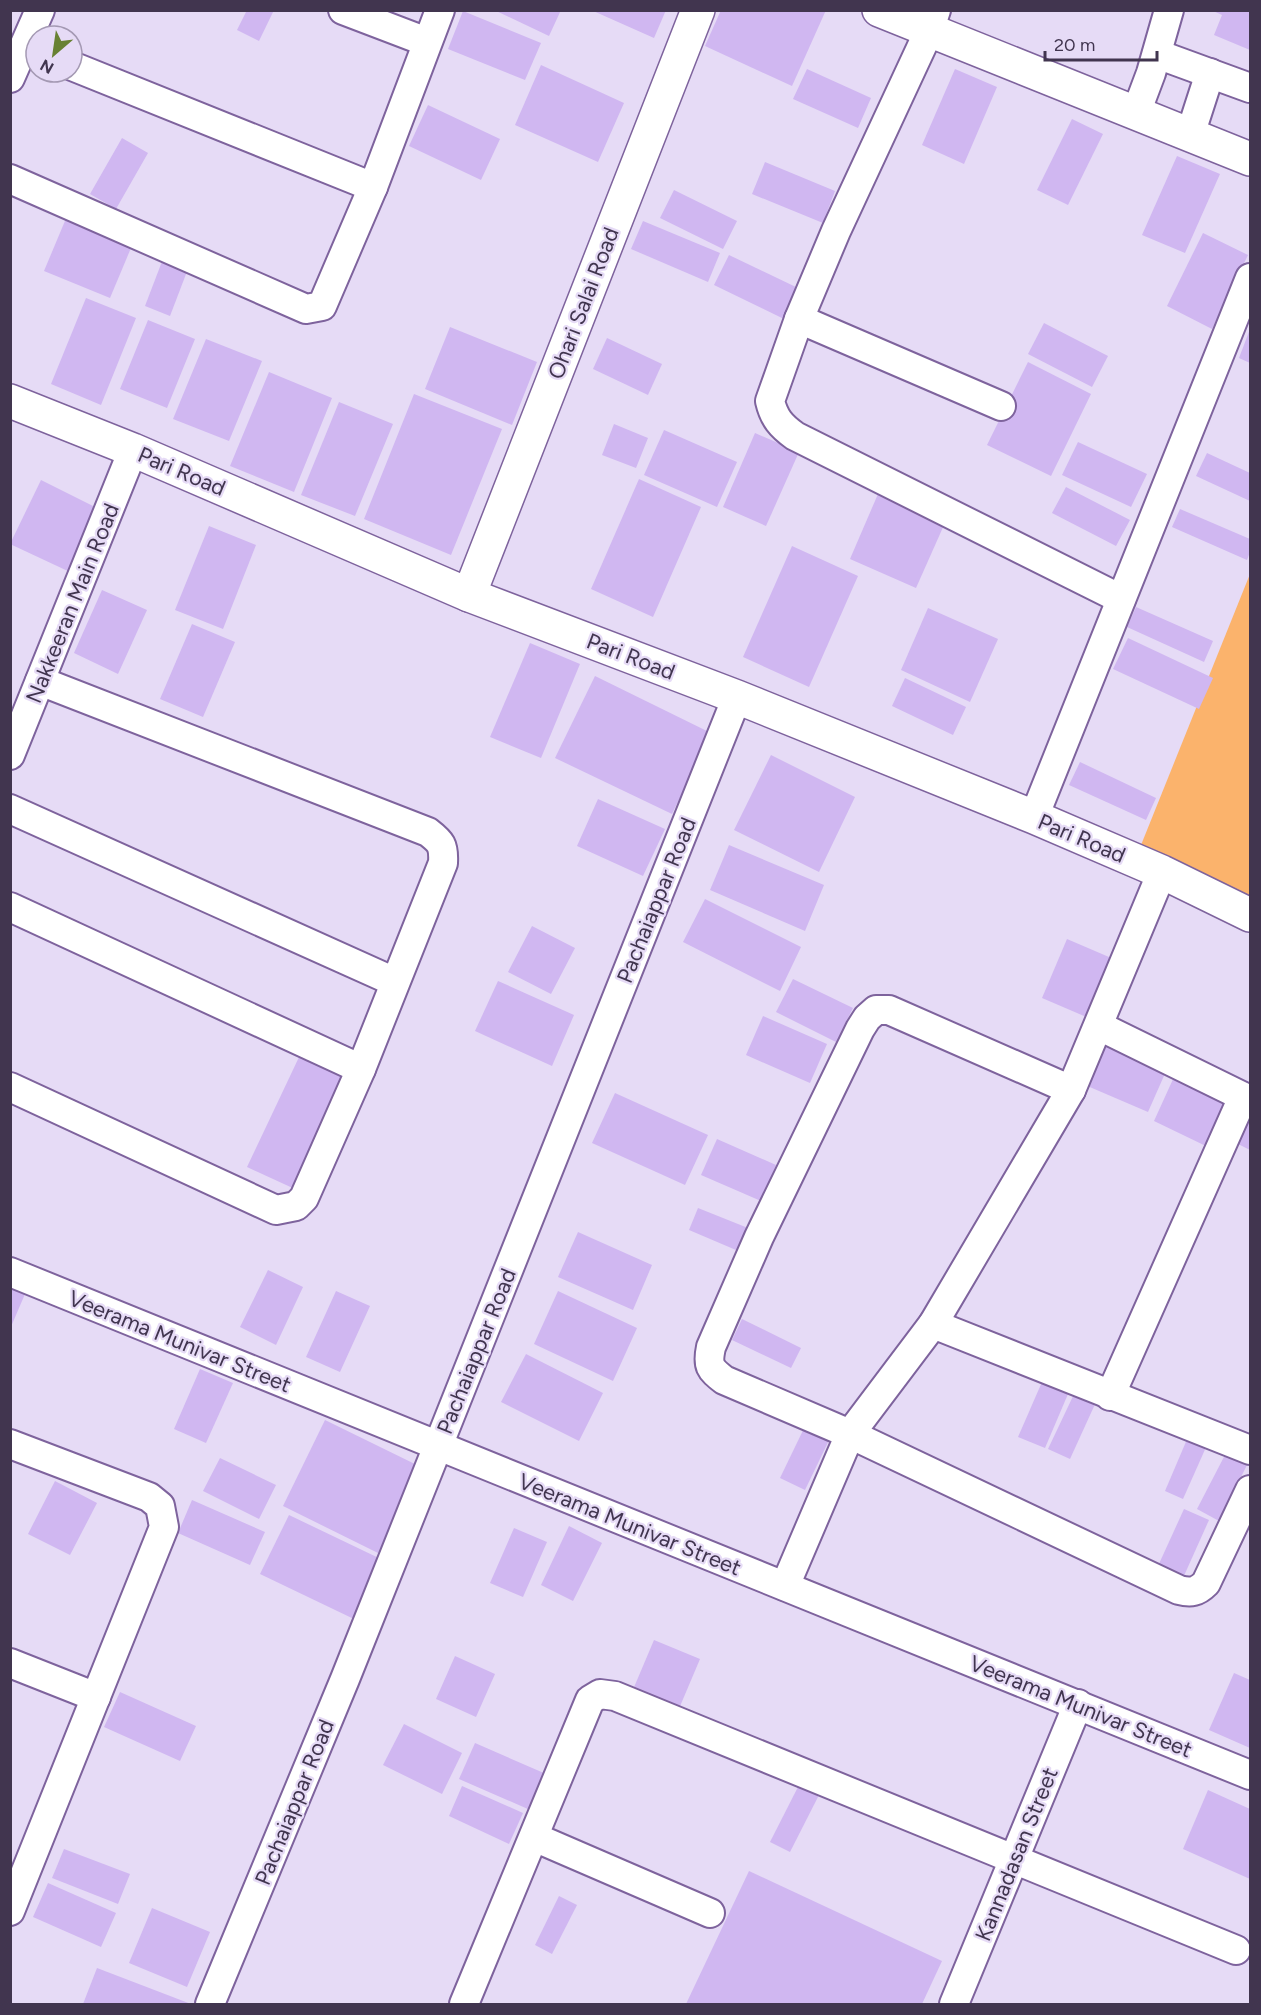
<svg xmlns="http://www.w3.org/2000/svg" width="1261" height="2015" font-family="Figtree,sans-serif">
	<rect width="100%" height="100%" fill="#e6dbf6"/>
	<polygon fill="#fbb36c" points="1250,574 1250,916 1135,860"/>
	<g fill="#d0b7f1">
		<polygon points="247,10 274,10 259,41 237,30"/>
		<polygon points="494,10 561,10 549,36"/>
		<polygon points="591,10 666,10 654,38"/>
		<polygon points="721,10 826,10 792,86 705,46"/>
		<polygon points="1211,10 1250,10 1250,50 1214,35 1222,15"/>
		<polygon points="463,11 541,43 525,80 448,49"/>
		<polygon points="541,65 624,103 598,162 515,125"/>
		<polygon points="807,69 871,98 858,128 793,99"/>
		<polygon points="955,69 997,87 964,164 922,145"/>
		<polygon points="428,105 500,139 481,180 409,146"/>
		<polygon points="1072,119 1103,134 1068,205 1037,190"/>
		<polygon points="122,138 148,153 116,209 90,194"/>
		<polygon points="1177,156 1220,174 1185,253 1142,235"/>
		<polygon points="765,162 835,191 823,223 752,194"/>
		<polygon points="674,190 737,221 723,249 660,218"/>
		<polygon points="70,209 136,236 110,298 44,271"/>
		<polygon points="643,221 720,253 708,282 631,249"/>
		<polygon points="1203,233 1248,255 1212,329 1167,306"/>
		<polygon points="166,251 191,261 170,316 145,306"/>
		<polygon points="729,255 798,288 784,319 714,285"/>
		<polygon points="86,298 136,318 101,405 51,384"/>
		<polygon points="148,320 195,339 167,408 120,389"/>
		<polygon points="1044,323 1108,356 1092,387 1028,354"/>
		<polygon points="450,327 537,362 512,425 425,389"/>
		<polygon points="1250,329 1250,363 1239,358"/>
		<polygon points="607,338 662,364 648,395 593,369"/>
		<polygon points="206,339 262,361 229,441 173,419"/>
		<polygon points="1028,362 1091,394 1051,476 987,445"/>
		<polygon points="269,372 332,398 294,492 230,466"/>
		<polygon points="414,394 502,429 451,555 364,519"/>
		<polygon points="339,402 393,424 355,516 301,495"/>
		<polygon points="614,424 648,438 636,468 602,455"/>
		<polygon points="664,430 737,462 717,507 644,475"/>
		<polygon points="755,433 799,452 766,526 723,507"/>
		<polygon points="1078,442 1147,474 1131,507 1062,475"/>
		<polygon points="1207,453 1250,473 1250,501 1196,476"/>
		<polygon points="639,479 701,507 653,617 591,589"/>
		<polygon points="41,480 103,511 72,573 10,544"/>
		<polygon points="881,487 948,516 916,588 850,559"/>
		<polygon points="1066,487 1130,520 1116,546 1052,513"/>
		<polygon points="1180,509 1250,539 1250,552 1247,560 1172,527"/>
		<polygon points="209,526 256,545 223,629 175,610"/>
		<polygon points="792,546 858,576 809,687 743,657"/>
		<polygon points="102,590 147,610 118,674 74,653"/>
		<polygon points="1136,607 1213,641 1204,662 1127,627"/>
		<polygon points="928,608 998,639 970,702 901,670"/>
		<polygon points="192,624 235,642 203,717 160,699"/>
		<polygon points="1128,638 1213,678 1199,709 1113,669"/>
		<polygon points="530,643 580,664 541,758 490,737"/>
		<polygon points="595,676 711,733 672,814 555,758"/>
		<polygon points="905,678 966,707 953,735 892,706"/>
		<polygon points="771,755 855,797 819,872 734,830"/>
		<polygon points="1080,762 1156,798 1146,820 1069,785"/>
		<polygon points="598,799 665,829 643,876 577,846"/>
		<polygon points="729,845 824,885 805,931 710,890"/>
		<polygon points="705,899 801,947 780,991 683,942"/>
		<polygon points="532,926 575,948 551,994 508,972"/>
		<polygon points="1067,939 1116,960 1091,1019 1042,998"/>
		<polygon points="793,979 853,1008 836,1042 776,1012"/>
		<polygon points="498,981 574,1015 552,1066 475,1031"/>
		<polygon points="763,1016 827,1044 810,1083 746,1055"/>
		<polygon points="1102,1042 1167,1069 1148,1112 1085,1085"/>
		<polygon points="300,1055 350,1079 297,1190 247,1167"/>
		<polygon points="1174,1077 1231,1103 1210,1148 1154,1121"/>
		<polygon points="615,1093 708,1135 685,1185 592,1143"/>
		<polygon points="1250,1117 1250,1150 1238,1144"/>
		<polygon points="717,1139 776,1165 761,1201 701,1175"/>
		<polygon points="698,1208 753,1230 743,1253 689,1230"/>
		<polygon points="578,1232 652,1265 633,1310 558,1277"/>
		<polygon points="268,1270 303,1287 276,1345 240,1327"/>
		<polygon points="10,1288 25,1294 10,1329"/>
		<polygon points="336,1291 370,1306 340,1372 306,1357"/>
		<polygon points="558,1291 637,1328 613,1381 534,1344"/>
		<polygon points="742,1319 801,1348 791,1368 732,1340"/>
		<polygon points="526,1354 603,1393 579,1441 501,1402"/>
		<polygon points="200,1369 233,1383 206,1443 174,1429"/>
		<polygon points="1042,1382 1068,1394 1045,1448 1018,1437"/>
		<polygon points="1075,1392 1096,1402 1070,1459 1048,1449"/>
		<polygon points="325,1420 421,1467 378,1553 283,1506"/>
		<polygon points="808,1420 833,1432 805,1490 780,1478"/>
		<polygon points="1188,1437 1207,1445 1183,1499 1165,1491"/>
		<polygon points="1226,1453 1247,1465 1219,1521 1197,1509"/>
		<polygon points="220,1458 276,1485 259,1519 203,1491"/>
		<polygon points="55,1481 97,1503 70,1555 28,1534"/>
		<polygon points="192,1500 265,1532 250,1565 178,1533"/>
		<polygon points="1184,1509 1209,1520 1183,1578 1158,1566"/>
		<polygon points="289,1515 385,1561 356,1620 260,1574"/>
		<polygon points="569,1526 602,1543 573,1601 541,1585"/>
		<polygon points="514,1528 547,1542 523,1597 490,1583"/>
		<polygon points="654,1640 700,1659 678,1711 632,1692"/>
		<polygon points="455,1656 495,1674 476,1717 436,1699"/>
		<polygon points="1234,1673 1250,1680 1250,1748 1209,1730"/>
		<polygon points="120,1692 196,1726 180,1761 104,1727"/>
		<polygon points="404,1724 462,1753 442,1794 383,1765"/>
		<polygon points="475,1743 553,1777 537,1813 459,1779"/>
		<polygon points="800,1783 820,1793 790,1852 770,1842"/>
		<polygon points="462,1786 523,1813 509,1844 449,1816"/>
		<polygon points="1208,1790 1250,1809 1250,1879 1183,1849"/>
		<polygon points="64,1849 130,1874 118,1904 52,1878"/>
		<polygon points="749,1871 942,1961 922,2004 686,2004"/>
		<polygon points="48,1883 116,1913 101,1947 33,1917"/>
		<polygon points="559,1896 577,1905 552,1954 535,1945"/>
		<polygon points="152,1908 210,1932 187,1987 129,1963"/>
		<polygon points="97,1968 191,2004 83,2004"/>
	</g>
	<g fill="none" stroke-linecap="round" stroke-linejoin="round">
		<g stroke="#7e639d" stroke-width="32">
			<g id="street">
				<polyline points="343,10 427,42"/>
				<path d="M936,10l-7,21 -93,200 -37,88 -29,82c4,17 11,25 25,35l326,163"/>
				<polyline points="1157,54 1250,88"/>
				<polyline points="72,66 373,187"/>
				<polyline points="10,78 40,10"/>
				<polyline points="1136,113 1151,73 1169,10"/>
				<polyline points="1190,135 1210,73"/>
				<polyline points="10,179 306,309 322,306 373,187 440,10"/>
				<polyline points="799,319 1001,406"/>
				<polyline points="10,755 133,450"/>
				<polyline points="10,809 395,982"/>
				<polyline points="1034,817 1250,278"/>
				<polyline points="10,907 361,1069"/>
				<polyline points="1099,1026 1250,1100"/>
				<path d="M10,1087l266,123 20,-4 8,-8 57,-129 82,-206c1,-18 -2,-21 -15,-31l-388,-151"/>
				<path d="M1071,1090l-182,-80h-13l-9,8 -7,11 -101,208 -48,110c-4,19 -1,22 13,33l126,54 329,156c12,3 18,2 27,-7l44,-93"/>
				<polyline points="10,1272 1250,1775"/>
				<polyline points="933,1324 1250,1450"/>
				<polyline points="1110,1396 1243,1097"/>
				<polyline points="10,1444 149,1497 160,1506 164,1527 10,1911"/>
				<polyline points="785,1586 850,1434 933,1324 1071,1090 1162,872"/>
				<polyline points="10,1663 96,1697"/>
				<polyline points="534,1837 710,1913"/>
				<polyline points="210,2004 345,1679 737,697"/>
				<polyline points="464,2004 590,1700 600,1694 615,1696 1236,1950"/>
				<polyline points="954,2004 1078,1704"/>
			</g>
		</g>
		<g stroke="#7e639d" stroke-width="36">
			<g id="secondary">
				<polyline points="879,10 1250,159"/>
				<polyline points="10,401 133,450 469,595 737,697 1034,817 1162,872 1250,915"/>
				<polyline points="469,595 698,10"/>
			</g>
		</g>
		<use href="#street" stroke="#fff" stroke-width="28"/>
		<use href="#secondary" stroke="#fff" stroke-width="33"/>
	</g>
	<g text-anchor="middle" stroke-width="4.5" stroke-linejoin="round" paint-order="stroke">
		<g font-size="22" fill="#41354f" stroke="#e6dbf6">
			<text transform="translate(583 303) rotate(-69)" y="8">Ohari Salai Road</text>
			<text transform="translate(182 471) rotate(23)" y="8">Pari Road</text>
			<text transform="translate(72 603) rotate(-68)" y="8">Nakkeeran Main Road</text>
			<text transform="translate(631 656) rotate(21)" y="8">Pari Road</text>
			<text transform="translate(1082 838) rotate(23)" y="8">Pari Road</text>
			<text transform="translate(656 900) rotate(-68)" y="8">Pachaiappar Road</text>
			<text transform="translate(180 1341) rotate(22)" y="8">Veerama Munivar Street</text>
			<text transform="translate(476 1351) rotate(-68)" y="8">Pachaiappar Road</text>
			<text transform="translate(630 1524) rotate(22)" y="8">Veerama Munivar Street</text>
			<text transform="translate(1081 1706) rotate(22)" y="8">Veerama Munivar Street</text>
			<text transform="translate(294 1802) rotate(-68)" y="8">Pachaiappar Road</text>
			<text transform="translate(1016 1854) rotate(-68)" y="8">Kannadasan Street</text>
		</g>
	</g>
	<rect width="1261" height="2015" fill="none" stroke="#41354f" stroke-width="24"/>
	<g transform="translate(54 54) rotate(209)"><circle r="28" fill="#e6dbf6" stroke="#a499b3" stroke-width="1.5"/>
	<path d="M0-4.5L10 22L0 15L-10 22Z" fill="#688133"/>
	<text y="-9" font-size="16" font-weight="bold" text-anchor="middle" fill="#41354f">N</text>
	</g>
	<path d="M1045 51v9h112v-9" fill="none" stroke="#41354f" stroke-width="3"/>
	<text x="1054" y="51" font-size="18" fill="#41354f" stroke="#e6dbf6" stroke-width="4.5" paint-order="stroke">20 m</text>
</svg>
